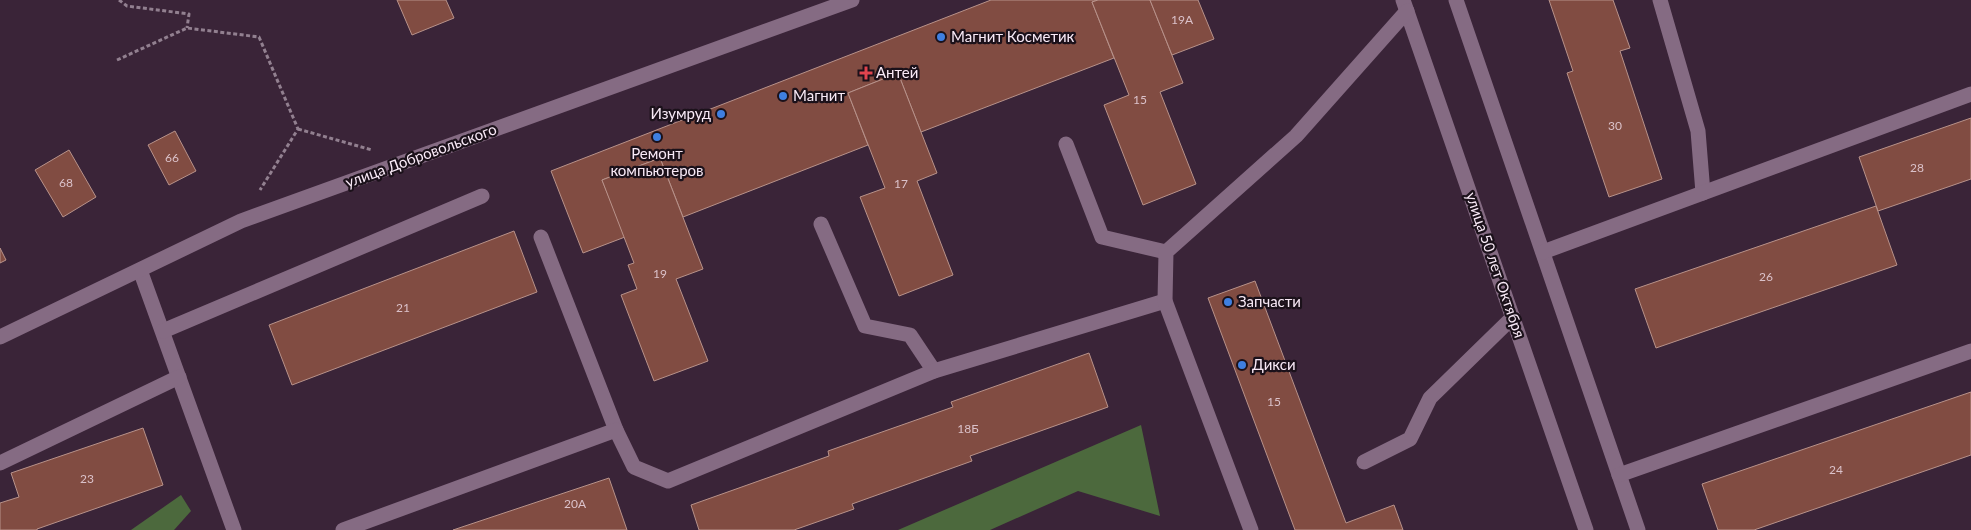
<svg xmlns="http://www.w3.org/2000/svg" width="1971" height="530" font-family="Lato,sans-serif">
	<rect width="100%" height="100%" fill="#3a2438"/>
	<g fill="#4c693d">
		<polygon points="1141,425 1160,516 1078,491 990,530 898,530"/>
		<polygon points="181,495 191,511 174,530 131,530"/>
	</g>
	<g fill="#814c42" stroke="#b8928a">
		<polygon points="397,0 446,0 454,18 412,35"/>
		<polygon points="991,0 1098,0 1092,2 1114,58 921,132 898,73 848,93 868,145 683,217 660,158 602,180 625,237 583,253 551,171"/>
		<polygon points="1098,0 1150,0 1183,83 1160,92 1196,184 1143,205 1104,105 1129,95 1092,2"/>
		<polygon points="1150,0 1198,0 1214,39 1172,55"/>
		<polygon points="1549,0 1613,0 1630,48 1620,51 1662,179 1609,197 1567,73 1573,71"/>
		<polygon points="898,73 937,173 917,181 953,275 899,296 860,197 885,188 848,93"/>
		<polygon points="1971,118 1971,179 1878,211 1859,157"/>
		<polygon points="175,131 196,171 169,185 148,145"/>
		<polygon points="69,150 96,197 63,217 35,170"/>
		<polygon points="660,158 703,269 676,279 708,361 654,381 621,295 637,289 628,265 634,263 602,180"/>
		<polygon points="1876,206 1897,265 1656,348 1635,289"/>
		<polygon points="514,231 537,292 292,385 269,325"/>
		<polygon points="0,248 6,260 0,263"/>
		<polygon points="1255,281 1346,523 1394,505 1403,530 1295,530 1208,298"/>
		<polygon points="1089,353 1108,407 970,456 972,461 852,504 854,509 794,530 699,530 691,505 829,456 828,451 953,407 951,402"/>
		<polygon points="1971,392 1971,455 1754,530 1718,530 1702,484"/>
		<polygon points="143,428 163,485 37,529 37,530 0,530 0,503 19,497 11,473"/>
		<polygon points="609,478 627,530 453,530"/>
	</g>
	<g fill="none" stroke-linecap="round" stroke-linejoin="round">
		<g stroke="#928090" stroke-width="3" stroke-dasharray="4 2.5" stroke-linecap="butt">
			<polyline points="119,0 127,6 189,14 187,28"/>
			<polyline points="117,60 187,28 259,37 298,129 260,190"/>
			<polyline points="298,129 372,150"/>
		</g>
		<g stroke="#856b83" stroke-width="15">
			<polyline points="1403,0 1586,530"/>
			<polyline points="1456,0 1638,530"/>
			<polyline points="1660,0 1698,131 1703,193"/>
			<polyline points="1066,144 1102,237 1166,252"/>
			<polyline points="821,224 865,326 910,335 934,371"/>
			<polyline points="541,237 616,430"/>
			<polyline points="1543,252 1971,94"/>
			<polyline points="140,270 234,530"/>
			<polyline points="163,331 482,196"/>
			<polyline points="0,337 241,221 852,0"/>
			<polyline points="1364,462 1410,439 1430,398 1513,317"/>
			<polyline points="0,463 179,377"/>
			<polyline points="1619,475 1971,351"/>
			<polyline points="343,530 616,430 634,467 668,481 934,371 1165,301"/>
			<polyline points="1251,530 1165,301 1166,252 1296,136 1407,11"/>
		</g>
	</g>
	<g fill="#3f7fe0" stroke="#1b111a" stroke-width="2">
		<circle cx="941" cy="37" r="5"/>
		<circle cx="783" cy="96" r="5"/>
		<circle cx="721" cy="114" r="5"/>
		<circle cx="657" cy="137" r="5"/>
		<circle cx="1228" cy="302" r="5"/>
		<circle cx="1242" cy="365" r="5"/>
	</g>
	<path fill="#e0444e" stroke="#1b111a" stroke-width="2" d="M863.5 65.5h5v5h5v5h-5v5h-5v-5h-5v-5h5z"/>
	<g text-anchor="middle" stroke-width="4.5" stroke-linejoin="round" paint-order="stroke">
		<g font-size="12" fill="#dbc2ca">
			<text x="1182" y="24">19А</text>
			<text x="1140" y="104">15</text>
			<text x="1615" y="130">30</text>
			<text x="172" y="162">66</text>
			<text x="1917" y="172">28</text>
			<text x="66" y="187">68</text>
			<text x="901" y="188">17</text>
			<text x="660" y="278">19</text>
			<text x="1766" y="281">26</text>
			<text x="403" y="312">21</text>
			<text x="1274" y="406">15</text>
			<text x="968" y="433">18Б</text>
			<text x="1836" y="474">24</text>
			<text x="87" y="483">23</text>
			<text x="575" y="508">20А</text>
		</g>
		<g font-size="15" fill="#f9eaf7" stroke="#1b111a" text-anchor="start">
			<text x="951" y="42">Магнит Косметик</text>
			<text x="876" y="78">Антей</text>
			<text x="793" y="101">Магнит</text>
			<text x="711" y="119" text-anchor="end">Изумруд</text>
			<text x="657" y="159" text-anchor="middle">Ремонт<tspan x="657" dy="17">компьютеров</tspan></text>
			<text x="1238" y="307">Запчасти</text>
			<text x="1252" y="370">Дикси</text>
		</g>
		<g font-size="15" fill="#f9eaf7" stroke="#1b111a">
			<text transform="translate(421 156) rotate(-20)" y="5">улица Добровольского</text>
			<text transform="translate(1495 265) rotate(71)" y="5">улица 50 лет Октября</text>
		</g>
	</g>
</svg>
